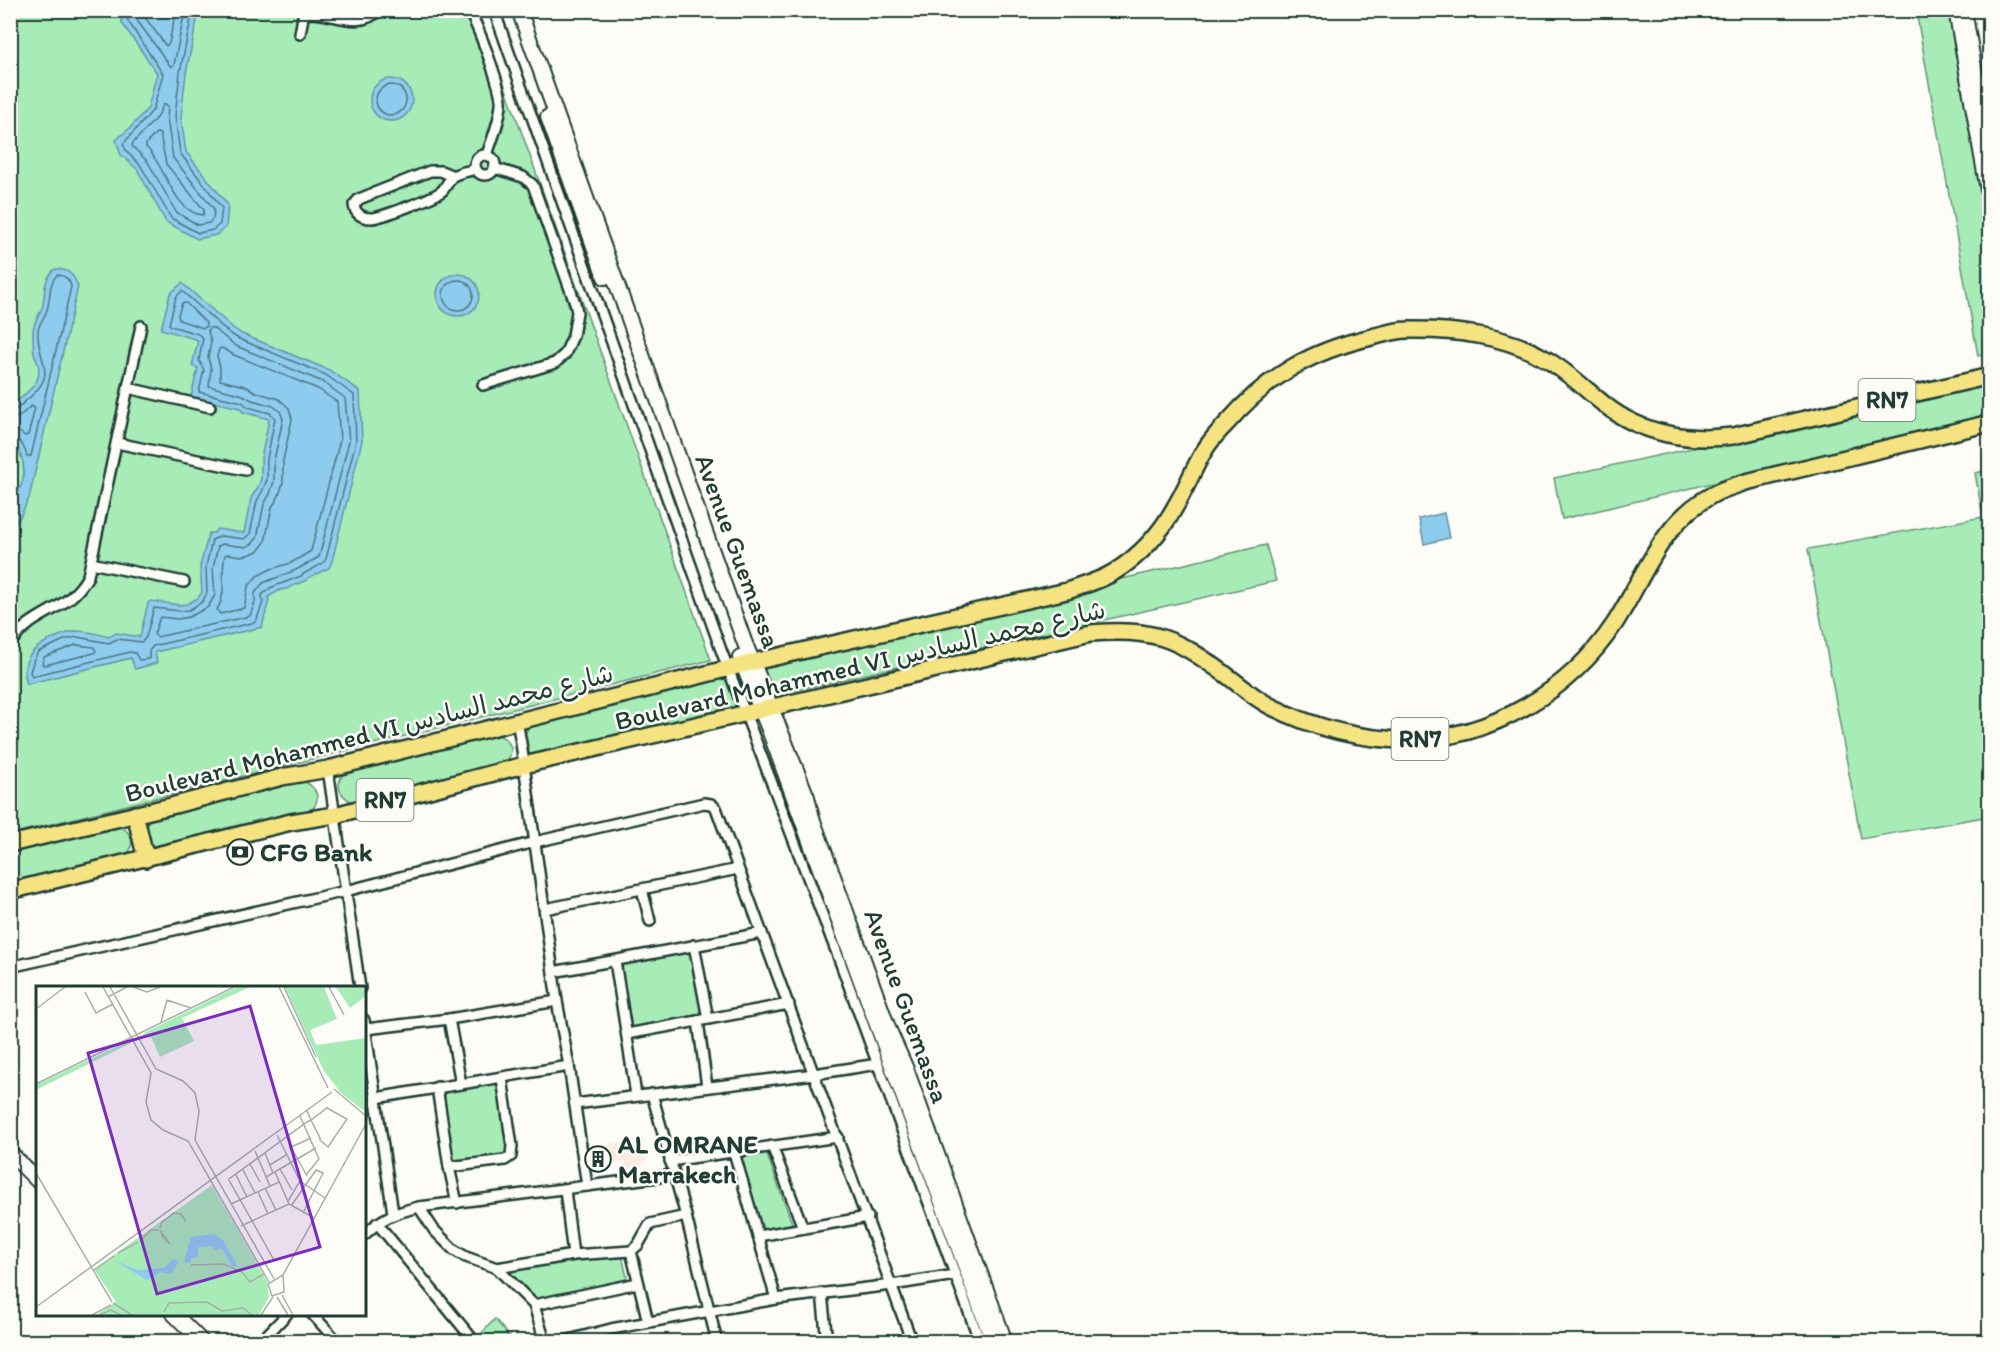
<svg xmlns="http://www.w3.org/2000/svg" width="2000" height="1352" font-family="Itim,'Playpen Sans Arabic',sans-serif">
	<rect width="100%" height="100%" fill="#fdfcf7"/>
	<filter id="ink" filterUnits="userSpaceOnUse"><feTurbulence type="fractalNoise" baseFrequency=".0167" numOctaves="2"/><feDisplacementMap in="SourceGraphic" scale="12" xChannelSelector="R" yChannelSelector="G"/><feConvolveMatrix kernelMatrix="1 2 1 2 8 2 1 2 1" color-interpolation-filters="sRGB"/></filter>
	<g filter="url(#ink)">
		<polygon fill="#faecde" points="643,1140 646,1160 640,1167 627,1171 625,1162 609,1164 605,1145"/>
		<g fill="#a7ecb7" stroke="#639476" stroke-width="1.5">
			<polygon points="10,11 478,11 711,660 11,834"/>
			<polygon points="1916,11 1949,11 1989,234 1989,353 1978,356"/>
			<polygon points="1987,384 1989,384 1989,417 1562,519 1554,478"/>
			<polygon points="1989,470 1989,816 1861,839 1808,549 1983,517 1975,473"/>
			<polygon points="1266,545 1276,581 779,694 770,690 764,672 768,664 782,659"/>
			<path d="M727,676l13,35 -200,46c-21,-5 -21,-19 -8,-33z"/>
			<path d="M493,733c19,6 24,18 10,34l-149,36c-18,-9 -20,-21 -6,-34z"/>
			<path d="M300,780c19,6 23,22 7,34l-146,36c-18,-6 -22,-22 -7,-34z"/>
			<path d="M115,824c18,7 22,20 9,35l-113,27 -1,-36z"/>
			<polygon points="691,949 704,1016 630,1030 618,963"/>
			<polygon points="501,1083 509,1155 450,1165 440,1091"/>
			<polygon points="765,1149 793,1226 755,1233 733,1154"/>
			<polygon points="622,1255 628,1282 532,1305 499,1272"/>
			<polygon points="495,1319 513,1341 483,1341 478,1337"/>
		</g>
		<g fill="#8eccef" stroke="#6293a4" stroke-width="1.5">
			<polygon points="121,11 199,11 186,73 181,117 186,152 228,205 226,227 216,235 197,239 166,222 137,169 121,155 116,140 130,128 148,108 157,73 122,23"/>
			<circle cx="391" cy="100" r="21"/>
			<path d="M55,269c13,0 19,5 23,18l-49,211 -10,21 -8,6v-25c17,-16 17,-43 0,-58v-35c7,-7 22,-18 26,-27 5,-11 0,-17 -3,-27 -1,-6 -1,-13 -1,-19 -1,-11 6,-17 9,-26 4,-14 0,-28 13,-39z"/>
			<circle cx="458" cy="295" r="21"/>
			<path d="M182,283l51,45 9,6 87,36 31,21 2,50 -30,120 -3,7 -21,10 -1,2 -21,9 -6,1 -12,7 1,3 -7,27 -107,25 2,11 -22,6 -4,-11 -104,26c-8,-24 6,-37 27,-46 7,-3 15,-6 22,-7 11,0 23,3 33,6l7,-4 24,4 8,-34 3,-2 28,4 8,-1 11,-6 4,-6 -2,-26 9,-33h5l3,-4 27,4 7,-35 6,-9 4,-10v-21l8,-39 -26,-7 -3,-4 -49,-11 7,-29 -6,-2 6,-26 -37,-11 9,-35z"/>
			<polygon points="1444,513 1449,538 1424,544 1419,519"/>
		</g>
		<g fill="none" stroke-linecap="round" stroke-linejoin="round">
			<g stroke="#4b767f" stroke-width="1.5">
				<polyline points="127,10 128,21 163,74 153,110 123,144 127,152 141,166 171,218 198,233 213,230 220,224 222,208 180,153 175,116 180,72 193,10"/>
				<polyline points="135,10 136,19 171,67 174,65 185,10"/>
				<polyline points="144,10 144,16 166,46 169,43 176,10"/>
				<circle cx="391" cy="100" r="15"/>
				<polygon points="166,104 168,107 167,118 173,158 214,209 213,219 209,223 198,225 176,212 148,162 132,146 133,143 158,116 163,105"/>
				<path d="M156,133l4,1 6,30 38,46 -1,5c-29,-2 -38,-50 -57,-68v-3z"/>
				<circle cx="458" cy="295" r="15"/>
				<path d="M182,291l47,42 10,6 87,36 28,20 2,46 -30,118c-5,9 -18,10 -25,17l-31,12 -8,7 1,7 -7,20 -103,24 -4,5v8l-10,1 -4,-7 -5,-1 -98,24 -2,-4 4,-13 4,-7 26,-12 13,-3 32,6 8,-4 25,3 4,-5 8,-29 26,3 9,-1 13,-8 5,-9 -1,-26 6,-27 9,-4 23,3 6,-5 7,-33 5,-9 5,-12v-21l8,-41 -5,-5 -22,-6 -6,-5 -43,-10 5,-22 -5,-10 4,-22 -5,-4 -27,-8 -2,-2 7,-27z"/>
				<polygon points="182,303 186,303 206,323 206,327 203,328 179,320 178,315"/>
				<polygon points="209,328 213,328 236,346 323,382 345,398 349,441 319,557 296,570 263,583 255,593 255,602 250,616 157,637 154,634 160,617 178,619 189,617 208,607 215,595 213,568 218,546 223,544 245,547 252,544 257,538 264,504 270,494 274,481 274,460 283,419 280,411 273,406 252,400 243,395 209,386 211,369 208,358 211,342 208,331"/>
				<path d="M222,348l12,7 84,34 19,13 3,38 -29,111 -20,12 -20,6 -14,7 -9,11 -4,21 -24,6 -3,-4c11,-19 3,-33 8,-55l3,-1 14,2 9,-2 8,-4 6,-8 7,-35 6,-9 5,-15v-22l9,-42 -3,-11 -10,-9 -23,-7 -11,-6 -25,-6v-13l-3,-11 2,-7z"/>
				<path d="M10,411c9,-1 12,-8 19,-13 31,-26 7,-37 9,-67 1,-9 7,-14 9,-21 4,-12 1,-26 10,-35 8,0 13,5 14,12l-40,169h-4c-3,-9 -6,-18 -17,-18"/>
				<polyline points="10,418 20,416 31,406 35,408 28,435 25,436 18,431 10,430"/>
				<polygon points="76,645 94,647 96,651 94,653 45,665 42,664 44,657"/>
			</g>
			<g stroke="#1f3d34" stroke-width="14">
				<g id="minor">
					<path d="M468,10c9,12 35,82 33,94 -1,18 -9,35 -14,51"/>
					<polyline points="494,10 721,650 838,956 980,1342"/>
					<path d="M300,34l3,-17 4,-4c25,-2 51,18 72,-3"/>
					<circle cx="485" cy="165" r="10"/>
					<path d="M453,176l-12,-5h-11l-71,28 -5,6c1,9 8,13 17,13 10,0 62,-20 71,-27 4,-4 7,-12 11,-15 6,-4 17,-5 23,-7"/>
					<polyline points="483,385 555,363 565,354 573,336 577,312 575,303 533,185 523,177 494,168"/>
					<polyline points="128,388 210,407"/>
					<polyline points="117,443 245,470"/>
					<polyline points="91,563 184,582"/>
					<path d="M10,644c23,-35 57,-30 78,-68l53,-250"/>
					<polyline points="517,721 521,743 557,1001 569,1066 587,1186"/>
					<polyline points="328,769 360,988"/>
					<polyline points="642,889 650,921"/>
					<polyline points="545,909 738,869"/>
					<polyline points="694,945 708,1019"/>
					<polyline points="615,961 636,1095"/>
					<polyline points="10,967 346,891 535,842 704,803 711,804 716,808 912,1342"/>
					<polyline points="553,972 762,933"/>
					<polyline points="449,1019 461,1084"/>
					<polyline points="364,1020 393,1213"/>
					<polyline points="698,1021 707,1087"/>
					<polyline points="366,1029 449,1019 557,1001"/>
					<polyline points="627,1034 789,1004"/>
					<polyline points="437,1087 449,1167 457,1203"/>
					<polyline points="652,1094 686,1216 717,1342"/>
					<polyline points="376,1098 569,1066"/>
					<polyline points="575,1104 814,1074 878,1064"/>
					<polyline points="772,1146 803,1228"/>
					<polyline points="734,1152 776,1299"/>
					<polyline points="670,1161 838,1137"/>
					<polyline points="449,1167 505,1160 511,1156 512,1146 502,1078"/>
					<polyline points="565,1190 573,1255"/>
					<polyline points="419,1207 434,1230 454,1250 466,1257 497,1268 534,1305 545,1342"/>
					<polyline points="377,1223 475,1342"/>
					<path d="M364,1235c19,-18 30,-22 55,-28l255,-32"/>
					<polyline points="758,1236 868,1217"/>
					<polyline points="631,1251 648,1322"/>
					<polyline points="497,1268 573,1255 631,1251 638,1245 650,1224 686,1216"/>
					<polyline points="822,1293 827,1342"/>
					<polyline points="534,1305 638,1283"/>
					<polyline points="312,1314 338,1342"/>
					<polyline points="260,1342 287,1314"/>
					<polyline points="561,1342 611,1329 776,1299 892,1285 955,1275"/>
				</g>
			</g>
			<g stroke="#1f3d34" stroke-width="16">
				<g id="tertiary">
					<polyline points="1955,10 1990,207"/>
					<polyline points="1965,10 1990,153"/>
				</g>
			</g>
			<g stroke="#1f3d34" stroke-width="18">
				<g id="secondary">
					<polyline points="519,10 744,641 807,797 812,818 888,1028 906,1069 1005,1342"/>
					<polyline points="548,117 605,277"/>
					<polyline points="740,657 770,732 993,1342"/>
					<polyline points="10,1153 38,1181"/>
					<polyline points="174,1314 202,1342"/>
				</g>
			</g>
			<g stroke="#1f3d34" stroke-width="20">
				<g id="primary">
					<polyline points="135,814 146,859"/>
					<path d="M10,844l161,-38 111,-29 46,-8 434,-109 305,-69c16,-6 33,-10 47,-19 25,-15 47,-39 61,-65 11,-18 18,-38 29,-56 6,-10 15,-20 23,-28 42,-48 84,-72 145,-86 12,-3 24,-7 36,-7 44,-1 97,5 136,28 23,13 41,31 61,47 37,29 83,37 128,31l257,-60"/>
					<path d="M10,891l281,-69 44,-7 189,-50 567,-132c64,-5 84,5 134,41 15,11 29,24 45,32 44,22 90,34 139,34 83,-2 161,-49 206,-117 29,-45 46,-101 97,-128 10,-6 22,-9 34,-13l244,-59"/>
				</g>
			</g>
			<use href="#minor" stroke="#fdfcf7" stroke-width="9"/>
			<use href="#tertiary" stroke="#fdfcf7" stroke-width="12"/>
			<use href="#secondary" stroke="#fdfcf7" stroke-width="14"/>
			<use href="#primary" stroke="#f5e382" stroke-width="15"/>
		</g>
	</g>
	<defs>
		<g id="bank-ring" transform="scale(1.35)"><circle r="9.5" fill="#fdfcf7" stroke="#1f3d34" stroke-width="1.5"/><path d="M-6-4H6V4H-6ZM0-2.3a2.3 2.3 0 1 0 0 4.6a2.3 2.3 0 1 0 0-4.6Z" fill="#1f3d34"/></g>
		<g id="building-ring" transform="scale(1.35)"><circle r="9.5" fill="#fdfcf7" stroke="#1f3d34" stroke-width="1.5"/><path d="M-4-6H4V6H1V3H-1V6H-4ZM-2.5-4.3h1.7v1.8h-1.7ZM.8-4.3h1.7v1.8H.8ZM-2.5-1h1.7V.8h-1.7ZM.8-1h1.7V.8H.8Z" fill="#1f3d34"/></g>
	</defs>
	<g fill-rule="evenodd">
		<use href="#bank-ring" x="240" y="852"/>
		<use href="#building-ring" x="598" y="1159"/>
	</g>
	<g text-anchor="middle" stroke-width="5" stroke-linejoin="round" paint-order="stroke">
		<g fill="#fdfcf7" stroke="#62766e" stroke-width="1.5">
			<rect x="1858.5" y="379" width="57" height="42" rx="4.5"/>
			<rect x="1391.5" y="718" width="57" height="42" rx="4.5"/>
			<rect x="356.5" y="779" width="57" height="42" rx="4.5"/>
		</g>
		<g font-size="24" font-weight="bold" fill="#1f3d34">
			<text x="1887" y="408">RN7</text>
			<text x="1420" y="747">RN7</text>
			<text x="385" y="808">RN7</text>
		</g>
		<g font-size="26" fill="#1f3d34" stroke="#fdfcf7">
			<text transform="translate(738 551) rotate(70)" y="9">Avenue Guemassa</text>
			<text transform="translate(860 665) rotate(-13)" y="9">Boulevard Mohammed VI شارع محمد السادس</text>
			<text transform="translate(369 733) rotate(-14)" y="9">Boulevard Mohammed VI شارع محمد السادس</text>
			<text transform="translate(907 1006) rotate(70)" y="9">Avenue Guemassa</text>
		</g>
		<g font-size="26" font-weight="bold" fill="#1f3d34" stroke="#fdfcf7" text-anchor="start">
			<text x="260" y="861">CFG Bank</text>
			<text x="618" y="1153">AL OMRANE<tspan x="618" dy="30">Marrakech</tspan></text>
		</g>
	</g>
	<g transform="translate(36 986)">
		<rect width="330" height="330" fill="#fdfcf7"/>
		<path d="M201,1h13l-68,31 12,23 -34,16 -9,-20 -9,1 2,-5zM249,1h39l13,32 -27,11 6,15 50,-7v74l-25,-19 -17,-22zM300,1h30v9l-16,12zM92,55l3,2 -95,47v-5zM176,199l55,96 2,16 -10,18h-163l20,-13 -22,-33z" fill="#a7ecb7"/>
		<path d="M177,248l10,6 15,27 -6,-1 -10,-17 -8,1 -2,-4 -14,1v10l-7,1v5l-7,-1 7,-25zM137,273l6,3 -8,12 -11,-2 -13,8 -34,-20 25,10 26,-2z" fill="#8eccef"/>
		<path fill="none" stroke="#a4b0a9" stroke-width="1.5" d="M67,1l48,86 -5,29 5,18 12,10 25,11 81,141M74,1l46,82 27,12 12,12 4,18 -4,29 79,139M97,1l14,5 13,-5M243,1l49,101M248,1l32,70M293,1l15,28M49,6l11,21 17,-9M72,11l19,-10M131,14l24,8M0,23l29,-22M125,36l6,-22M0,98l198,-97M298,103l32,27M264,130l19,43 -13,16M241,149l23,46 25,17M255,161l16,29M253,162l22,-10M219,165l15,35M229,167l8,20M214,178l10,18M234,179l16,-10M244,183l12,21M207,184l12,23M239,186l14,32 25,14M0,187l76,129M200,189l11,22M230,191l50,-29M229,202l11,22M222,206l10,22M252,215l12,-20M195,218l48,-22M255,220l25,-36 7,3 -20,40M205,240l48,-22M124,242l1,-5 13,-10 7,1 5,8M125,244l1,6 8,8 -8,-11M104,255l11,-11h8M82,267l20,-11M238,274l-45,-80v-1l78,-57 4,-2 16,-12 20,11 -19,28 -8,-7v-2l-9,-18 -4,-9M155,279l33,-1 18,8 8,10 14,-8M57,285l21,-15M247,289l1,17 -12,4 -4,-12 15,-9 83,-151M246,309l11,20M241,311l11,18M77,317l19,12M0,321l296,-215M128,326l5,-9 38,-1 15,9 21,-3 9,7M56,329l19,-10M63,329l12,-5 10,5M225,329l12,-18"/>
		<path fill="#7b2cbf" fill-opacity="0.15" stroke="#7b2cbf" stroke-width="3" d="M214,20l70,241 -163,47 -69,-241z"/>
		<rect width="330" height="330" fill="none" stroke="#1f3d34" stroke-width="3"/>
	</g>
	<rect width="2000" height="1352" fill="none" stroke="#fdfcf7" stroke-width="36"/>
	<rect x="18" y="18" width="1964" height="1316" fill="none" stroke="#1f3d34" stroke-width="2" filter="url(#ink)"/>
</svg>
